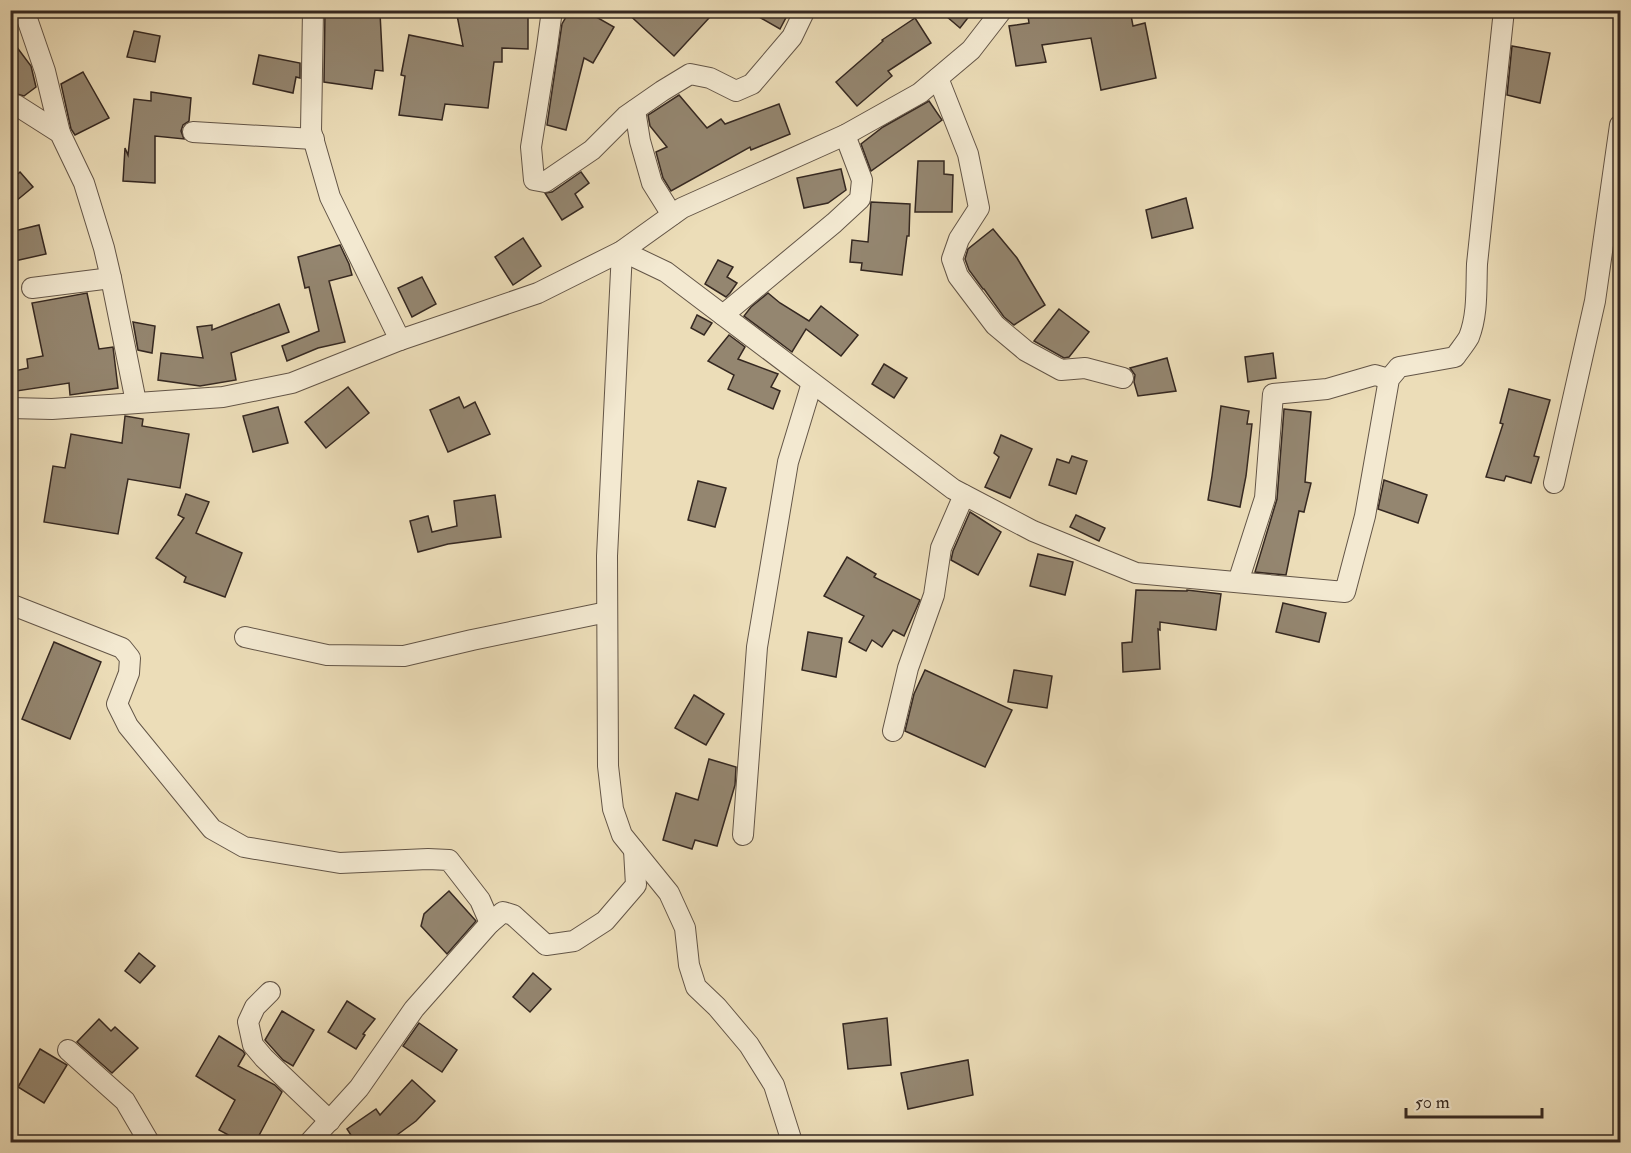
<svg xmlns="http://www.w3.org/2000/svg" width="1631" height="1153" font-family="'IM FELL Double Pica',serif">
	<rect width="100%" height="100%" fill="#ecddb8"/>
	<filter id="stains"><feTurbulence type="fractalNoise" baseFrequency=".00333" numOctaves="4"/><feColorMatrix values="0 0 0 0 .2 0 0 0 0 .09 0 0 0 0 .02 0 0 0 .5 -.17"/></filter>
	<radialGradient id="worn" r=".72"><stop offset=".6" stop-color="#630" stop-opacity="0"/><stop offset="1" stop-color="#630" stop-opacity=".3"/></radialGradient>
	<g fill="#948670" stroke="#352821" stroke-width="1.5">
		<polygon points="456,10 528,10 528,49 502,48 502,62 494,62 488,108 445,104 442,120 399,115 405,76 401,75 409,35 463,46"/>
		<polygon points="570,10 584,10 614,27 593,63 584,58 566,130 547,125 562,24"/>
		<polygon points="624,10 702,10 709,18 674,56"/>
		<polygon points="747,10 790,10 780,29"/>
		<polygon points="939,10 974,10 960,28"/>
		<polygon points="1027,10 1130,10 1133,26 1145,23 1156,78 1101,90 1091,38 1042,45 1046,62 1016,66 1009,26 1029,23"/>
		<polygon points="325,12 380,13 383,71 375,70 372,89 324,82"/>
		<polygon points="915,18 931,43 888,71 892,76 857,106 836,82 883,41 882,40"/>
		<polygon points="134,31 160,36 155,62 127,57"/>
		<polygon points="10,38 31,66 36,87 24,96 10,92"/>
		<polygon points="1512,46 1550,53 1540,103 1507,95"/>
		<polygon points="259,55 300,63 300,78 296,77 293,93 253,84"/>
		<polygon points="83,72 109,118 75,135 71,129 61,84"/>
		<polygon points="151,92 191,98 189,121 183,125 181,131 184,139 155,136 155,183 123,181 125,148 128,155 134,99 151,101"/>
		<polygon points="679,95 707,128 721,119 725,124 779,104 790,134 751,150 750,147 671,191 663,178 656,152 667,147 650,126 648,115"/>
		<polygon points="929,101 942,120 871,171 861,144 883,127"/>
		<polygon points="918,161 944,161 944,174 953,175 952,212 915,212"/>
		<polygon points="841,169 846,190 828,203 804,208 797,178"/>
		<polygon points="20,172 33,187 10,206 10,181"/>
		<polygon points="581,172 589,183 575,194 583,207 562,220 545,193 552,192"/>
		<polygon points="1186,198 1193,228 1152,238 1146,210"/>
		<polygon points="871,202 910,204 909,236 907,236 902,275 861,270 862,263 850,262 852,240 868,242"/>
		<polygon points="39,225 46,254 10,262 10,232"/>
		<polygon points="993,229 1017,258 1045,305 1014,325 1004,317 984,289 983,289 969,270 965,259 968,249"/>
		<polygon points="523,238 541,266 513,285 495,257"/>
		<polygon points="340,245 349,264 352,275 329,281 345,342 318,348 287,361 282,346 319,331 309,287 305,288 298,257"/>
		<polygon points="718,260 733,267 727,277 737,283 730,293 726,297 705,284"/>
		<polygon points="422,277 436,304 412,317 398,288"/>
		<polygon points="87,293 99,349 113,347 118,388 70,395 69,383 10,392 10,372 28,368 27,359 43,356 32,303"/>
		<polygon points="768,293 780,303 809,321 821,306 858,335 841,356 806,329 792,352 744,316 751,307"/>
		<polygon points="279,304 289,332 231,353 236,380 200,386 158,380 161,353 203,358 197,327 212,325 212,330"/>
		<polygon points="1059,309 1089,332 1069,357 1064,358 1034,341"/>
		<polygon points="697,315 712,323 704,335 691,328"/>
		<polygon points="133,322 155,326 152,353 138,350"/>
		<polygon points="729,335 745,347 738,359 778,374 771,387 780,391 773,409 728,389 734,375 708,361"/>
		<polygon points="1273,353 1276,378 1248,382 1245,357"/>
		<polygon points="1167,358 1176,391 1138,396 1134,382 1135,375 1130,368"/>
		<polygon points="884,364 907,378 894,398 872,384"/>
		<polygon points="348,387 369,413 326,448 305,422"/>
		<polygon points="1509,389 1550,400 1534,456 1539,457 1531,483 1506,476 1504,481 1486,477 1503,424 1500,423"/>
		<polygon points="459,397 464,408 475,402 490,434 448,452 430,410"/>
		<polygon points="1221,406 1249,411 1247,424 1252,424 1246,476 1240,507 1208,500 1212,476"/>
		<polygon points="278,407 288,443 253,452 243,416"/>
		<polygon points="1284,409 1311,412 1305,482 1311,483 1304,512 1299,511 1286,575 1255,572 1277,499"/>
		<polygon points="125,416 143,419 142,426 189,434 180,488 128,479 118,534 44,522 53,466 65,468 71,434 122,443"/>
		<polygon points="1001,435 1032,449 1010,498 985,487 999,457 994,453"/>
		<polygon points="1072,456 1087,461 1076,494 1049,485 1057,459 1069,463"/>
		<polygon points="1384,480 1427,495 1418,523 1378,509"/>
		<polygon points="698,481 726,488 715,527 688,520"/>
		<polygon points="186,494 209,502 196,533 242,553 225,597 184,582 186,577 156,558 184,518 178,515"/>
		<polygon points="495,495 501,537 448,544 418,552 410,521 428,516 432,532 457,526 454,501"/>
		<polygon points="970,512 1001,532 978,575 951,560 953,551"/>
		<polygon points="1076,515 1105,528 1099,541 1070,527"/>
		<polygon points="1038,554 1073,562 1065,595 1030,586"/>
		<polygon points="847,557 876,574 874,577 920,600 904,636 893,630 882,647 872,640 866,651 849,642 864,616 824,596"/>
		<polygon points="1136,590 1187,591 1187,590 1221,594 1216,630 1160,622 1160,630 1158,629 1160,669 1123,672 1122,643 1132,642"/>
		<polygon points="1283,603 1326,613 1319,642 1276,632"/>
		<polygon points="808,632 842,638 836,677 802,670"/>
		<polygon points="54,642 101,662 70,739 22,719"/>
		<polygon points="925,670 1012,710 985,767 905,731 914,694"/>
		<polygon points="1014,670 1052,676 1047,708 1008,702"/>
		<polygon points="694,695 724,714 706,745 675,728"/>
		<polygon points="709,759 736,767 735,785 717,846 695,840 692,849 663,840 676,793 698,800"/>
		<polygon points="449,891 476,921 447,954 421,926 424,914"/>
		<polygon points="139,953 155,966 140,983 125,971"/>
		<polygon points="533,973 551,989 530,1012 513,997"/>
		<polygon points="347,1001 375,1019 363,1034 365,1035 356,1049 328,1032"/>
		<polygon points="282,1011 314,1030 293,1066 283,1060 265,1040"/>
		<polygon points="887,1018 891,1065 848,1069 843,1024"/>
		<polygon points="99,1019 111,1031 115,1027 138,1048 112,1073 77,1042"/>
		<polygon points="419,1023 457,1050 442,1072 403,1046"/>
		<polygon points="219,1036 243,1051 245,1054 238,1066 275,1085 282,1092 255,1143 243,1143 219,1130 235,1100 196,1076"/>
		<polygon points="40,1049 67,1065 44,1103 18,1087"/>
		<polygon points="968,1060 973,1095 908,1109 901,1073"/>
		<polygon points="412,1080 435,1101 416,1121 386,1143 356,1143 347,1129 376,1109 380,1115"/>
	</g>
	<g fill="none" stroke-linecap="round" stroke-linejoin="round">
		<g stroke="#635547" stroke-width="22">
			<g id="street">
				<polyline points="24,10 45,71 60,133"/>
				<polyline points="313,10 311,131 330,197 400,340"/>
				<polyline points="552,10 547,47 531,147 534,180 545,182 592,150 626,116 662,91 690,74 710,78 736,91 752,84 792,37 805,10"/>
				<polyline points="938,78 968,154 979,208 959,239 952,259 958,276 995,325 1026,351 1061,370 1085,368 1123,378"/>
				<polyline points="10,104 16,105 60,133 84,183 104,248 111,278 136,402"/>
				<polyline points="635,110 640,141 652,183 672,215"/>
				<polyline points="193,132 314,139"/>
				<polyline points="32,288 111,278"/>
				<polyline points="723,315 834,223 860,199 862,180 845,135"/>
				<polyline points="10,408 52,409 223,397 292,383 400,340 538,293 622,251 682,208 845,135 920,93 971,50 1002,10"/>
				<polyline points="1554,483 1595,301 1620,125"/>
				<polyline points="1238,582 1265,498 1273,394 1327,389 1375,375 1389,379"/>
				<polyline points="10,604 122,648 130,658 129,673 117,704 128,726 212,829 244,847 340,863 428,859 449,860 480,900 490,923"/>
				<polyline points="245,637 327,655 404,656 472,640 607,612"/>
				<polyline points="893,731 908,668 934,595 941,548 964,495"/>
				<polyline points="743,835 757,647 788,462 812,383"/>
				<polyline points="270,992 255,1007 248,1022 253,1045 264,1058 330,1121"/>
				<polyline points="68,1050 125,1101 149,1142"/>
				<polyline points="310,1142 359,1088 414,1009 490,923 503,912 513,915 546,945 574,941 605,921 636,885 634,850"/>
				<path d="M792,1142l-18,-57 -25,-40 -32,-38 -21,-20 -7,-22 -4,-37 -16,-35 -47,-58 -9,-26 -5,-43 -1,-210 15,-305 44,21 287,217 80,42 103,42 209,19 20,-76 24,-137 10,-12 56,-10c4,-6 10,-13 14,-20 9,-23 7,-49 8,-73l27,-254"/>
			</g>
		</g>
		<use href="#street" stroke="#f3e9d1" stroke-width="20"/>
	</g>
	<rect width="1631" height="1153" fill="none" stroke="#ecddb8" stroke-width="36"/>
	<rect x="12" y="12" width="1607" height="1129" fill="none" stroke="#352821" stroke-width="3"/>
	<rect x="18" y="18" width="1595" height="1117" fill="none" stroke="#352821" stroke-width="1.5"/>
	<path d="M1406 1108v9h136v-9" fill="none" stroke="#352821" stroke-width="3"/>
	<text x="1415" y="1108" font-size="18" fill="#352821" stroke="#f3e9d1" stroke-width="4.5" paint-order="stroke">50 m</text>
	<rect width="100%" height="100%" filter="url(#stains)"/>
	<rect width="100%" height="100%" fill="url(#worn)"/>
</svg>
